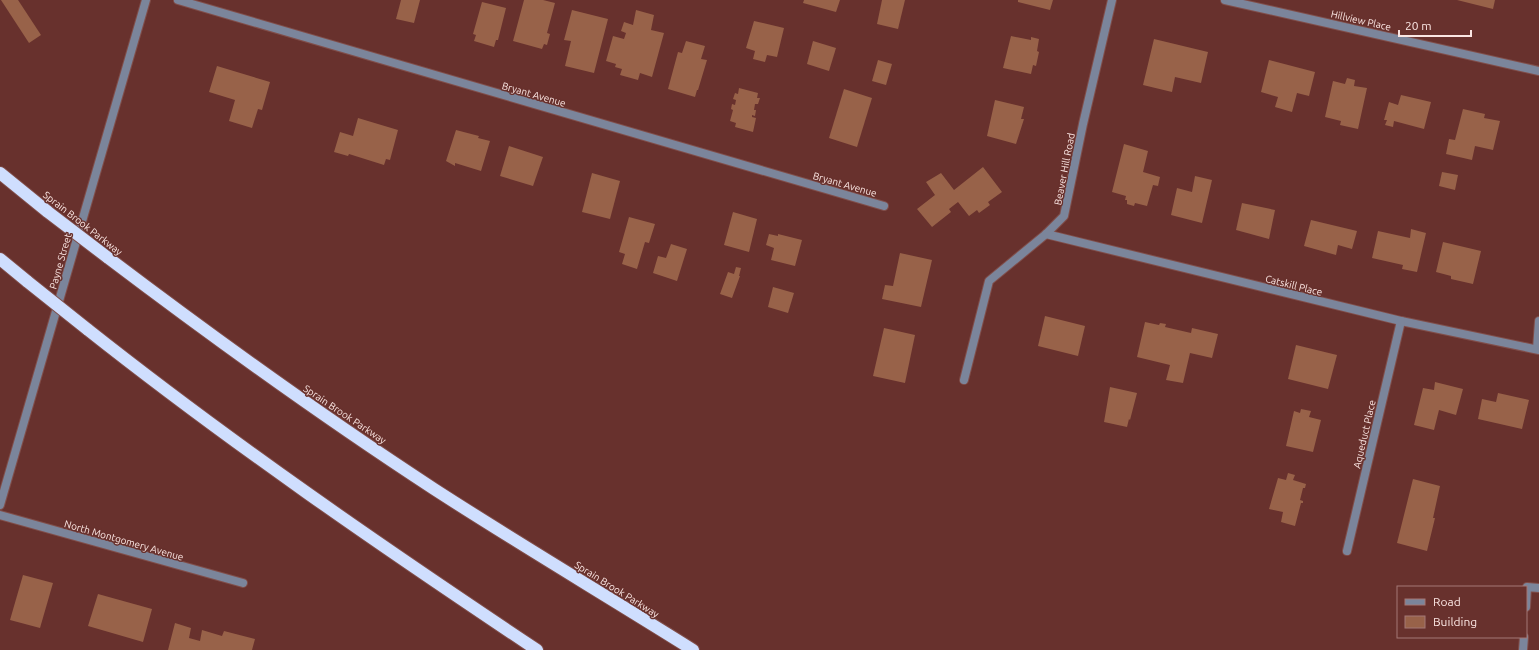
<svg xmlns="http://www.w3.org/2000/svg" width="1539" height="650" font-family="Ubuntu,sans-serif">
	<rect width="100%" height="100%" fill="#68312d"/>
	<g fill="#986249">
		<polygon points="1,0 18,0 41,35 29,43"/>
		<polygon points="401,0 420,0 414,23 396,19"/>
		<polygon points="524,0 543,0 555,3 547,33 550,34 547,45 544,44 542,49 513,41"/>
		<polygon points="804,0 840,0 836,12 803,3"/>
		<polygon points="882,0 905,0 898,29 877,24"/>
		<polygon points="1018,0 1053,0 1050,10 1018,2"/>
		<polygon points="1457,0 1495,0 1493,9"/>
		<polygon points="482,2 506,8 498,40 496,40 494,47 474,41 476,35 473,34"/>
		<polygon points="572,10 608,19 594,73 565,66 571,41 564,40"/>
		<polygon points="636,10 654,15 651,30 664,33 652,77 640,73 638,80 620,75 622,69 615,67 616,64 606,61 613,36 624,39 626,33 621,31 624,22 633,25"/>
		<polygon points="754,21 784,28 777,57 767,55 765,62 753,59 755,51 746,48"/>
		<polygon points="1011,36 1031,40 1031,37 1039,39 1037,51 1039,52 1036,66 1033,65 1031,74 1003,68"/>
		<polygon points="1154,39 1208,52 1201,83 1175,77 1172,92 1143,85"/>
		<polygon points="686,41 705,46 701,59 707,60 698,90 697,90 695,97 668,89 678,52 682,53"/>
		<polygon points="813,41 836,48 829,71 807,64"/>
		<polygon points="878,60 892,64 886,85 872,81"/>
		<polygon points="1269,60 1315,72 1309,96 1297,93 1292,112 1275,107 1278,97 1261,92"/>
		<polygon points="217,66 270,82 262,110 258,109 252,128 229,121 235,100 209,92"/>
		<polygon points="1347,78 1355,80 1354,86 1367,88 1358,129 1340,125 1341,121 1325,117 1333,81 1345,84"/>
		<polygon points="739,88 758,93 757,98 760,98 758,104 755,104 754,110 756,110 755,116 752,115 752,117 756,118 753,132 735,127 736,123 730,121 733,110 731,109 732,104 735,105 736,100 733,99 735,93 738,94"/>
		<polygon points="844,89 872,98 857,147 829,138"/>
		<polygon points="1401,95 1431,102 1424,129 1394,121 1393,127 1385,125 1387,120 1384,120 1389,102 1398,105"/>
		<polygon points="995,100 1024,107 1021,119 1024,119 1016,144 987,136"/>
		<polygon points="1463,109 1485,114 1484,118 1500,121 1493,150 1475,146 1472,160 1446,154 1449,139 1455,140"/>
		<polygon points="358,118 398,130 390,160 386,159 384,165 349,154 348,156 334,152 340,132 353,136"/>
		<polygon points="456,130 479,136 478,138 490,141 481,171 455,163 455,166 446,161"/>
		<polygon points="1124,144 1148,151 1143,172 1160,177 1158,186 1153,185 1147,206 1135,203 1134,206 1127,204 1127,200 1125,200 1126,196 1112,192"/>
		<polygon points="509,146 543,157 533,186 500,176"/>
		<polygon points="983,167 1002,192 988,202 990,205 979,213 977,210 969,216 958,202 949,209 951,212 932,227 917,209 935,195 926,182 941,173 954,190"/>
		<polygon points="1442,172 1458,175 1455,190 1439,186"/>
		<polygon points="592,173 620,181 610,219 582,212"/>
		<polygon points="1195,176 1212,180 1202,223 1171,215 1177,188 1192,192"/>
		<polygon points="1242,203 1275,210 1269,239 1236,230"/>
		<polygon points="733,212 757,219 749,252 724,245"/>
		<polygon points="629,217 655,224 649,243 645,242 637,269 622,264 625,254 619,252"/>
		<polygon points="1311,220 1357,231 1352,249 1338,245 1336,255 1304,246"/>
		<polygon points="1411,229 1426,233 1417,272 1402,269 1403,265 1372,258 1378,231 1410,238"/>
		<polygon points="769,234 778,236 778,234 802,240 795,266 771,260 774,248 766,245"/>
		<polygon points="1443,242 1481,251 1473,284 1451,279 1451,276 1436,272"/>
		<polygon points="671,244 687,249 677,281 653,273 658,256 666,258"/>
		<polygon points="900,253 932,260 921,307 882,299 885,285 893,286"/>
		<polygon points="736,267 741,268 739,276 740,276 732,298 720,294 728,272 734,274"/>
		<polygon points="773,287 794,293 788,313 768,307"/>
		<polygon points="1045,316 1085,326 1078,356 1038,346"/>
		<polygon points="1145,322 1159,325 1160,323 1166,324 1165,327 1191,333 1192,328 1218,334 1212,358 1190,353 1183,383 1166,380 1170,365 1137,357"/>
		<polygon points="884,328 915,335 905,383 873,376"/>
		<polygon points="1296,345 1337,355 1328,389 1288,379"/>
		<polygon points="1435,382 1463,389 1456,415 1439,410 1434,430 1414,425 1423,388 1434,390"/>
		<polygon points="1110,387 1137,393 1130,420 1129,419 1127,427 1104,422"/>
		<polygon points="1498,393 1529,400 1522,429 1478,419 1482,399 1496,402"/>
		<polygon points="1301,409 1311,411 1309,417 1321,420 1313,452 1286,446 1294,411 1300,413"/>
		<polygon points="1288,473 1295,475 1293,480 1306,484 1305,488 1303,488 1300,500 1303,501 1303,503 1301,503 1295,526 1281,522 1283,512 1269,509 1278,478 1286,480"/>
		<polygon points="1413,479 1440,486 1433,518 1435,518 1427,551 1397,543"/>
		<polygon points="23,575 53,583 40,628 10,620"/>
		<polygon points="98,594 152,609 143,642 88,626"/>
		<polygon points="175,623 191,628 189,638 200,641 202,630 222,636 224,631 255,639 252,650 168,650"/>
	</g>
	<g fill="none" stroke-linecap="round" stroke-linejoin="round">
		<g stroke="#804e4a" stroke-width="10">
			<g id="lane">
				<polyline points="1526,607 1527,587 1539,588"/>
				<polyline points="1523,650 1524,637"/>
			</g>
		</g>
		<g stroke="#804e4a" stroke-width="10">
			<g id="street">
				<polyline points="178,0 884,206"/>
				<polyline points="1225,0 1539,71"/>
				<polyline points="1046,234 1401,321 1539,350"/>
				<polyline points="1537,349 1539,321"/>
				<polyline points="964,380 989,281 1046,234 1064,216 1083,124 1112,0"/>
				<polyline points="0,505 146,0"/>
				<polyline points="0,515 243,583"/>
				<polyline points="1347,551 1401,321"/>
			</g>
		</g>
		<g stroke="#804e4a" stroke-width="14">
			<g id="highway">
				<polyline points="0,173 48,212"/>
				<path d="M107,257c107,81 215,159 327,232 85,55 173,107 259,161"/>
				<polyline points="0,259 28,282"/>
				<path d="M87,329c144,114 297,219 450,321"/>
			</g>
		</g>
		<use href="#lane" stroke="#7b859b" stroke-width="8"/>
		<use href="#street" stroke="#7b859b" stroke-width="8"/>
		<use href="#highway" stroke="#cfdefe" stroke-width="12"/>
		<g stroke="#804e4a" stroke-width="14" stroke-linecap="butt">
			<g id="highway-bridge">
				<polyline points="48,212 107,257"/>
				<polyline points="28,282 87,329"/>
			</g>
		</g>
		<use href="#highway-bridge" stroke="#cfdefe" stroke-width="12"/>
	</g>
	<g text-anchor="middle" stroke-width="3" stroke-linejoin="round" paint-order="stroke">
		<g font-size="10" fill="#fbe6e3" stroke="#68312d">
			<text transform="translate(1361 20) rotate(13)" y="4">Hillview Place</text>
			<text transform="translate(534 94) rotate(16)" y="4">Bryant Avenue</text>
			<text transform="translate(1064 169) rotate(-79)" y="4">Beaver Hill Road</text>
			<text transform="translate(845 184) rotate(16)" y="4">Bryant Avenue</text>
			<text transform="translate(83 223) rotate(38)" y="4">Sprain Brook Parkway</text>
			<text transform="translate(60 261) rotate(-74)" y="4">Payne Street</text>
			<text transform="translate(1294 285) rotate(14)" y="4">Catskill Place</text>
			<text transform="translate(345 414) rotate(34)" y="4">Sprain Brook Parkway</text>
			<text transform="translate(1364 434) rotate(-77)" y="4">Aqueduct Place</text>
			<text transform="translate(124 540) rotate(16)" y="4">North Montgomery Avenue</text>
			<text transform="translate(617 589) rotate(32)" y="4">Sprain Brook Parkway</text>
		</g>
	</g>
	<rect x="1397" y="586" width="130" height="52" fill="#68312d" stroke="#a37976"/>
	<rect x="1405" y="599" width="20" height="6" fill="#7b859b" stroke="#a37976"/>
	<text x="1433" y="606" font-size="12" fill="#fbe6e3">Road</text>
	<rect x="1405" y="616" width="20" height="12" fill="#986249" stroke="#a37976"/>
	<text x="1433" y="626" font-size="12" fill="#fbe6e3">Building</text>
	<path d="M1399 30v6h72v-6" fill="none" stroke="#fbe6e3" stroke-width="2"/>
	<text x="1405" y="30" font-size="12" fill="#fbe6e3" stroke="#68312d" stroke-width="3" paint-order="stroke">20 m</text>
</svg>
